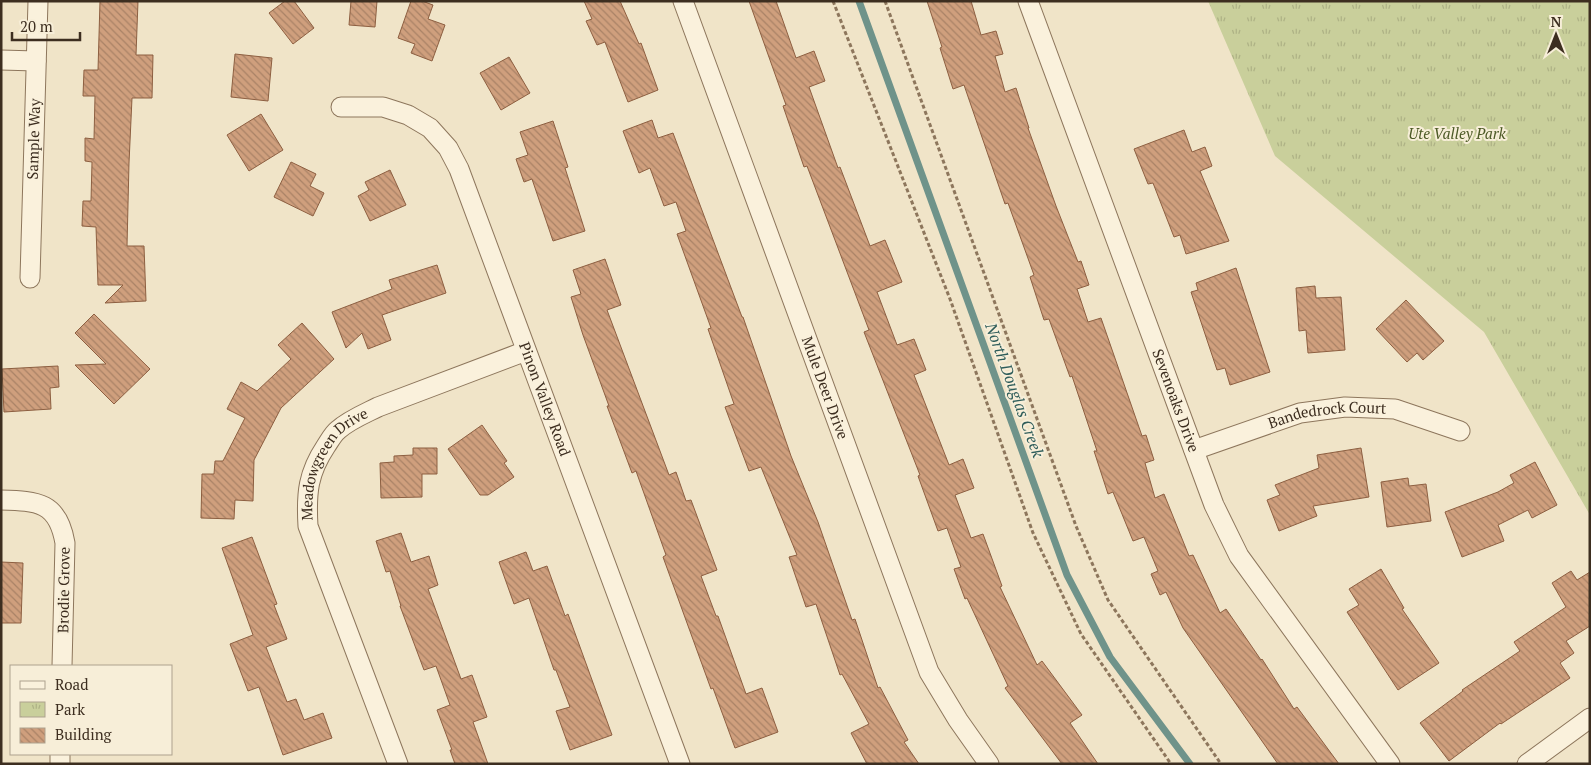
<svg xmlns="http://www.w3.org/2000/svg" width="1591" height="765" font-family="'PT Serif',serif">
	<defs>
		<pattern id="park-tufts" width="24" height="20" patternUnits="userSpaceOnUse" patternTransform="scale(1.25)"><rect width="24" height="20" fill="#c9cf9b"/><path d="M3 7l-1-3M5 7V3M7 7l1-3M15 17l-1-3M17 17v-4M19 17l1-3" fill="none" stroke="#aeb285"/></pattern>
		<pattern id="building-back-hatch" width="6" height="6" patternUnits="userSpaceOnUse" patternTransform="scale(1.25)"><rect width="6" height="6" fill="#cf9f7d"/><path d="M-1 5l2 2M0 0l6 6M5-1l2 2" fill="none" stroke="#a98266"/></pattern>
	</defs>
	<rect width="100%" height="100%" fill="#f0e4c8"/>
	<polygon fill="url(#park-tufts)" points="1208,1 1590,1 1590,515 1484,332 1275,156"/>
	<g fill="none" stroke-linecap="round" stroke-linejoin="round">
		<polyline stroke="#6f938a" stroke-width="7" points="859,1 1067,575 1110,657 1190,764"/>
	</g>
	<g fill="url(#building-back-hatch)" stroke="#8d5f41">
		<polygon points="100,1 138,1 136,55 153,55 152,98 132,98 129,163 127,246 144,246 146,301 105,303 123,285 98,285 96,227 82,226 83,201 91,201 92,162 85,161 85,138 94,139 95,96 83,96 84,70 98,70"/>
		<polygon points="285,1 294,1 314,28 293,44 269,13"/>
		<polygon points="351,1 377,1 375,27 349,25"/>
		<polygon points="411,1 422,1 433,5 428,19 445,25 432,61 411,53 415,44 398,38"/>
		<polygon points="584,1 620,1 639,44 641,43 658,90 628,102 605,42 597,45 586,21 592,19"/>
		<polygon points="749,1 776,1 796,58 814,51 825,81 809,87 838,168 840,167 870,246 885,240 902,282 877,292 897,345 914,339 926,370 914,375 949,465 963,459 974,488 955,495 971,538 983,534 1002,586 1000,587 1037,665 1042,661 1082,715 1070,723 1098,764 1062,764 1005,688 1008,686 967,598 965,599 954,569 961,567 947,528 938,531 918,476 920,475 864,332 869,330 807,166 804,167 783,106 786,105"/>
		<polygon points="927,1 971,1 981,35 996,31 1003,54 995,56 1005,92 1016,88 1029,128 1028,128 1056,206 1078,262 1081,261 1089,285 1077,289 1088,322 1101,318 1142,436 1146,435 1154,460 1145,463 1155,498 1164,494 1189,556 1193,555 1220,613 1226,609 1261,660 1262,659 1294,709 1297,707 1339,764 1278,764 1183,628 1166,592 1160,595 1151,574 1158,571 1144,537 1133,541 1113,492 1108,494 1094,451 1097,451 1072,376 1070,377 1049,319 1044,320 1030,277 1034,275 1008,203 1005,204 964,85 953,89 940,48 942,47"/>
		<polygon points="235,54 272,58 268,101 231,97"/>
		<polygon points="509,57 530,93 501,110 480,73"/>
		<polygon points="261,114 283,150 249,171 227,135"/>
		<polygon points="652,120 658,138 673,133 742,317 743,317 791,456 818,522 852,620 855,619 878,688 880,687 908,740 904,742 919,764 867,764 851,733 869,724 842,674 840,675 816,604 806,607 789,557 797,555 761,467 749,471 725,407 734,404 708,329 711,328 677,234 686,231 676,202 664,206 650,168 639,173 623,131"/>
		<polygon points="553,121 568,167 565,168 585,231 553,241 532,179 524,182 516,159 528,155 520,132"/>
		<polygon points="1184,130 1192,152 1205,147 1212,166 1200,171 1229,241 1186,254 1180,235 1174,237 1153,183 1148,184 1134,149"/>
		<polygon points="291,162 316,174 310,186 324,193 313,216 274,197"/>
		<polygon points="390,170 406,205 370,221 358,196 369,190 365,182"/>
		<polygon points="605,259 621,305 607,310 669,475 676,472 686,501 691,500 717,570 701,576 716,616 718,616 746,694 762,688 778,732 735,748 713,688 711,689 663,557 666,555 636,471 632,473 607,406 609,406 583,335 571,297 581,294 573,270"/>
		<polygon points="437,265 446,293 382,315 391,340 368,349 362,333 346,348 332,312 392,289 389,280"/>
		<polygon points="1236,268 1270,372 1230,385 1225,368 1217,370 1191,292 1198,290 1196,283"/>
		<polygon points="1315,286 1316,298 1341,297 1345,350 1308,353 1306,330 1299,331 1296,288"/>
		<polygon points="1406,300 1444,341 1423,360 1417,353 1407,362 1376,329"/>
		<polygon points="94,314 150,369 114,404 75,365 106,364 75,333"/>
		<polygon points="302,323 334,359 281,408 254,460 253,501 235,500 234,519 201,518 202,474 214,474 215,461 223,461 245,418 227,409 241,382 257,391 291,359 278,345"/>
		<polygon points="58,366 59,387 50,388 51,409 4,412 2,369"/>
		<polygon points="482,425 507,461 504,463 514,477 488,495 480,495 448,449"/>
		<polygon points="413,448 437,448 437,474 422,474 422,497 381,498 380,463 394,462 394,456 413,455"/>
		<polygon points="1361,448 1369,497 1313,506 1317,516 1279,531 1267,500 1280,495 1275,485 1319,468 1317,455"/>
		<polygon points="1535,462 1557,505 1532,518 1528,510 1498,525 1504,541 1462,557 1445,512 1498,492 1514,483 1510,475"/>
		<polygon points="1408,478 1409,486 1426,484 1431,521 1387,527 1381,482"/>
		<polygon points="401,533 411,562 429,556 438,585 428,589 461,679 472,675 487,717 473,722 488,764 455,764 450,750 452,750 437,710 450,705 436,666 424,670 400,606 401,606 390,571 386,572 376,541"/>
		<polygon points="252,537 277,604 274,605 287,639 266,647 287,702 296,699 304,720 323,713 332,738 283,755 259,687 248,691 230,644 253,635 222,548"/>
		<polygon points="526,552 533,571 547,566 565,616 568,614 612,735 570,750 556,711 570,707 556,670 554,670 529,598 514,604 499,562"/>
		<polygon points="1,562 23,563 21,623 1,623"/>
		<polygon points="1381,569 1404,608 1402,609 1439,663 1398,690 1347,612 1359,605 1349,589"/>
		<polygon points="1571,571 1577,580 1590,572 1590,626 1566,641 1574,653 1560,663 1570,678 1501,724 1500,723 1449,761 1420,723 1463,691 1462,690 1520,651 1514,642 1566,607 1552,583"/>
	</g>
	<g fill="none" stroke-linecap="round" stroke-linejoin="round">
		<g stroke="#8d765c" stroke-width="21">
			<g id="street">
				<path id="s1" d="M683,1l246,671 29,48 31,44"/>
				<path id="s2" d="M1028,1l186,504 25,51 151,208"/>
				<polyline points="1,60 36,61"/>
				<path id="s3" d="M341,107h42l25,8 22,13 18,20 11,21 221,595"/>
				<path id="s4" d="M30,278l8,-277"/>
				<path id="s5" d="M1194,450l106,-37 45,-6 50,2 65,22"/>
				<path d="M1,500c37,1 57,2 64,43l-3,123"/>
				<polyline points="60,764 60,754"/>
				<path id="s6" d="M398,764l-90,-238c-2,-33 0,-53 18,-80 4,-6 7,-12 12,-16 11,-10 26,-16 40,-23l148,-56"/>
				<polyline points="1527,764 1590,718"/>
			</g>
		</g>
		<g stroke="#8d765c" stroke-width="3" stroke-dasharray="4 2.5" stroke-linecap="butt">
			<polyline points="833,1 950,299 1033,533 1081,634 1171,764"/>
			<polyline points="885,1 1076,526 1108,600 1221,764"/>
		</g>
		<use href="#street" stroke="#faf1dc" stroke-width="19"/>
	</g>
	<g text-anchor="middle" stroke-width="4" stroke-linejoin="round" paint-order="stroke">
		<g font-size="15" font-style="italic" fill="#4d5a26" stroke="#f7eed8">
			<text x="1457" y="139">Ute Valley Park</text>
		</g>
		<g font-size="15" fill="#3d2e20" stroke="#f7eed8">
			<text dy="5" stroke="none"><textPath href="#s4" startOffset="139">Sample Way</textPath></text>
			<text dy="5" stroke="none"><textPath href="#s1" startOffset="412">Mule Deer Drive</textPath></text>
			<text dy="5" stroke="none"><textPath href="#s3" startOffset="390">Pinon Valley Road</textPath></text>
			<text dy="5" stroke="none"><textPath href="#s2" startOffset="426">Sevenoaks Drive</textPath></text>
			<text dy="5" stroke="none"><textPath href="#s5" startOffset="139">Bandedrock Court</textPath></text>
			<text dy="5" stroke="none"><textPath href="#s6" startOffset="326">Meadowgreen Drive</textPath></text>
			<text transform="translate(64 590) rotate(-89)" y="5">Brodie Grove</text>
		</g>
		<g font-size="16" font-style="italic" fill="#2f5d5a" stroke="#f7eed8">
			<text transform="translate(1015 390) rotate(70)" y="6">North Douglas Creek</text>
		</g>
	</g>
	<rect width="1591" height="765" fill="none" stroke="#3d2e20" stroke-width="5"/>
	<rect x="10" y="665" width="162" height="90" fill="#f7eed8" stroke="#ada18e"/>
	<rect x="20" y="681" width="25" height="8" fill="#faf1dc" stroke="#ada18e"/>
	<text x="55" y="690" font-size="15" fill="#3d2e20">Road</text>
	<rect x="20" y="702" width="25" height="15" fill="url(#park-tufts)" stroke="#ada18e"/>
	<text x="55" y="715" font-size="15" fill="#3d2e20">Park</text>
	<rect x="20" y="728" width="25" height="15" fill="url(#building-back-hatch)" stroke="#ada18e"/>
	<text x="55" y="740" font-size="15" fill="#3d2e20">Building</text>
	<g transform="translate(1556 35)" stroke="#f7eed8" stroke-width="4" paint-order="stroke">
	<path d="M0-4L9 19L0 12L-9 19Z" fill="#3d2e20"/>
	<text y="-8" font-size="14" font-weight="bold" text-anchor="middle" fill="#3d2e20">N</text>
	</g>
	<path d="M12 32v8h68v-8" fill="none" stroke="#3d2e20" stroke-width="2.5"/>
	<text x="20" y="32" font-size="15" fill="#3d2e20" stroke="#f7eed8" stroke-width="4" paint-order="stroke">20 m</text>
</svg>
